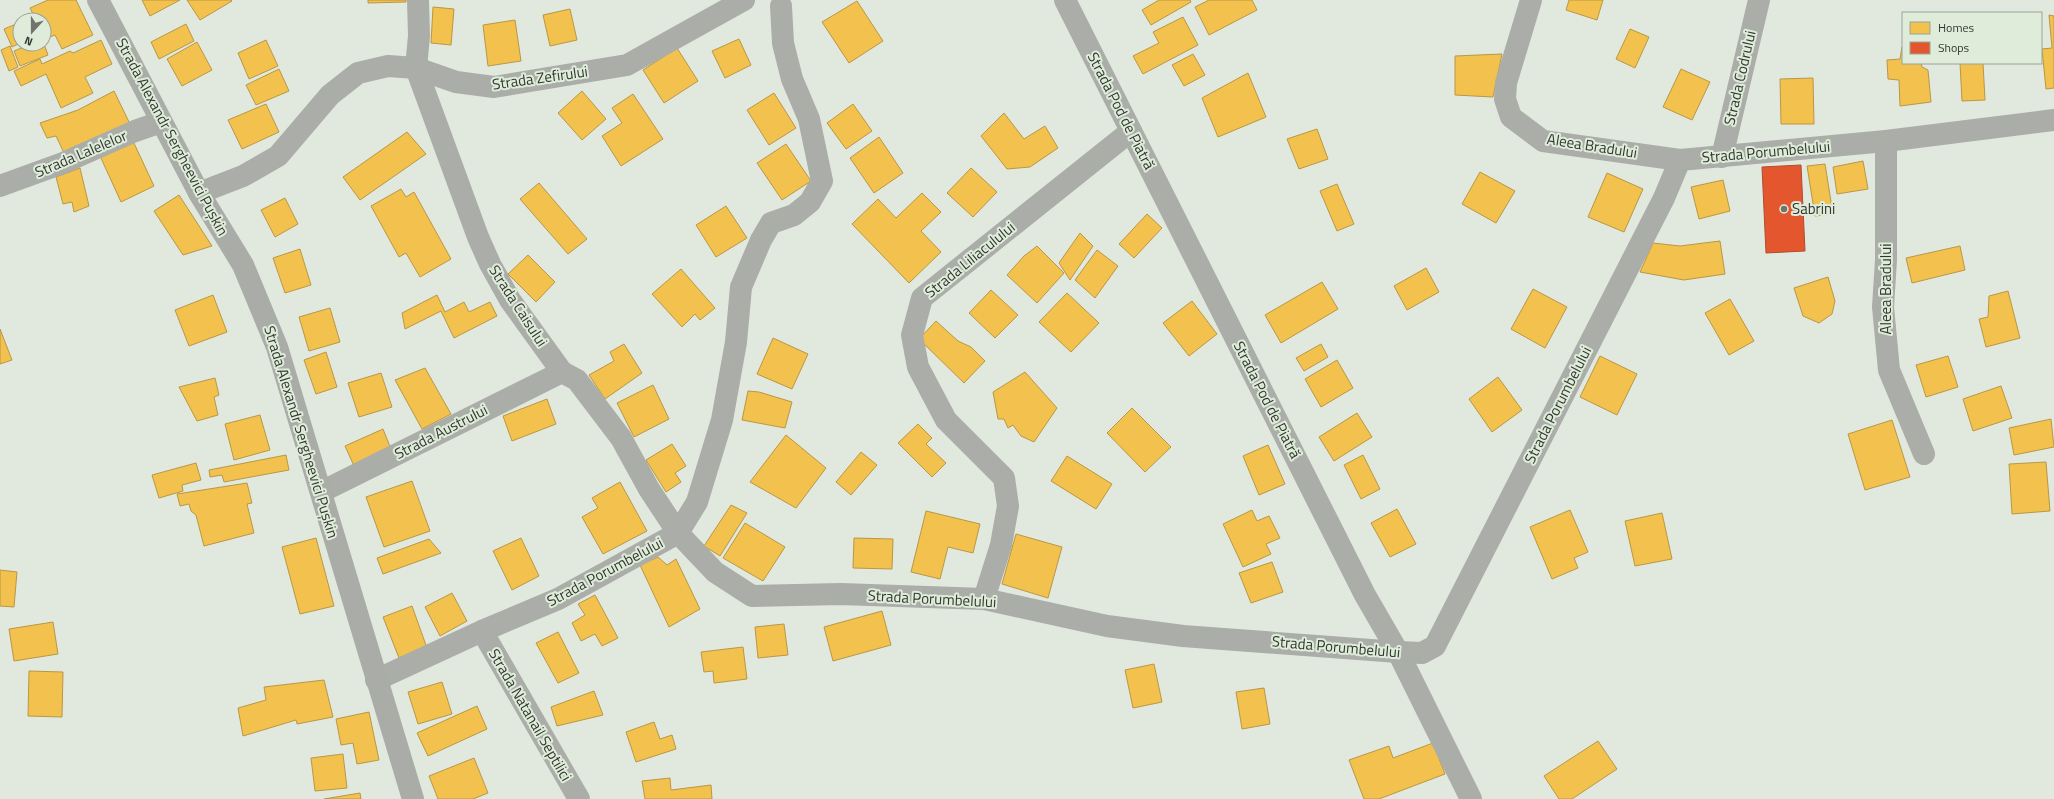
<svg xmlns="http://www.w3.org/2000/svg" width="2054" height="799" font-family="'Titillium Web',sans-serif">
	<rect width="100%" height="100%" fill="#e1e8de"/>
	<g fill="#f2c14e" stroke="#b89845">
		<polygon points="48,0 76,0 93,35 62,49 55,35 45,39 44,20 36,20 30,8"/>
		<polygon points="142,0 180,0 150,16"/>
		<polygon points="187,0 231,0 232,1 200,20"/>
		<polygon points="368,0 406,0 406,2 368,3"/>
		<polygon points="1159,0 1190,0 1191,2 1151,25 1142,10"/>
		<polygon points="1209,0 1252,0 1257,10 1209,35 1195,7"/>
		<polygon points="1569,0 1603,0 1597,20 1566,10"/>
		<polygon points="857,1 883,41 849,63 822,22"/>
		<polygon points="433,7 454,9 451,45 431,43"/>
		<polygon points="570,9 577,40 550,46 543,15"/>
		<polygon points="2049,15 2054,16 2054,88 2046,89 2042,49 2052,48"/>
		<polygon points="1183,17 1198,45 1143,74 1133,56 1159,43 1153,32"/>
		<polygon points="515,20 521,61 488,66 483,25"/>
		<polygon points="16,24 20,34 20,43 12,47 4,29"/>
		<polygon points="186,24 194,41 159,59 151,42"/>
		<polygon points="1630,29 1649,37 1635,68 1616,59"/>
		<polygon points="739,39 751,65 725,78 712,51"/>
		<polygon points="101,40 112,64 85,77 93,93 61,108 46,74 21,86 14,71 40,59 42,64 70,51 73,53"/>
		<polygon points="266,40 278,66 249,79 238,53"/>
		<polygon points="197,42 212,70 182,86 167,59"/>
		<polygon points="31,44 44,44 48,55 20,66 14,51"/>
		<polygon points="10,46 18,67 9,71 1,50"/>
		<polygon points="1902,47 1903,63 1921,63 1922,67 1928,70 1931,102 1900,106 1899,80 1888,79 1887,60 1900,59"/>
		<polygon points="677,48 698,81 664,103 643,70"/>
		<polygon points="1193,54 1205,75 1184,86 1172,65"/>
		<polygon points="1502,54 1493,97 1455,95 1455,56"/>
		<polygon points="1960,63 1983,63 1985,100 1962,101"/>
		<polygon points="279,69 289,91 256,105 246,85"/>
		<polygon points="1681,69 1710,82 1692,120 1663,107"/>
		<polygon points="1248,73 1266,117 1218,137 1202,98"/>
		<polygon points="1813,78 1814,124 1781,124 1780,79"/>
		<polygon points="114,91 131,126 65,155 56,136 47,138 40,123 78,110"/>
		<polygon points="582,91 606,119 582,140 558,113"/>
		<polygon points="774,93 796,128 769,145 747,110"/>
		<polygon points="633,94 663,139 621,166 602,136 622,123 612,108"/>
		<polygon points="266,104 279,132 242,149 228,120"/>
		<polygon points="853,104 872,131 846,149 827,123"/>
		<polygon points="1004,113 1024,139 1045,126 1058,148 1030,167 1007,169 981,136"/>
		<polygon points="1317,129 1328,159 1299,169 1287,139"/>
		<polygon points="407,132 426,154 360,200 343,177"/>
		<polygon points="879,137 903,173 874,193 850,158"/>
		<polygon points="133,141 154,186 121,202 100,156"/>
		<polygon points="786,144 811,181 782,200 757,163"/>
		<polygon points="1863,161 1868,189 1837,194 1833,167"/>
		<polygon points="1825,164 1833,214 1815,216 1807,166"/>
		<polygon points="80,168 89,206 74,212 72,202 63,204 56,177"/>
		<polygon points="971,168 997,192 973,217 947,193"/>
		<polygon points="1480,172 1515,191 1496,223 1462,204"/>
		<polygon points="1607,173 1643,189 1624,232 1588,217"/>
		<polygon points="1723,180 1730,211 1699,219 1691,187"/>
		<polygon points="539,183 587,239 568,254 520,199"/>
		<polygon points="1337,184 1354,224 1337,231 1320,191"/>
		<polygon points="401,189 406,197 414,192 451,259 420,277 406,253 399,257 371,206"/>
		<polygon points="922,193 941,212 921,231 941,252 909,283 852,224 878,199 896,218"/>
		<polygon points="179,195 212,246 183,255 154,211"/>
		<polygon points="285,198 298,224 275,237 261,210"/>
		<polygon points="726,206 747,238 716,257 696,225"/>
		<polygon points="1147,214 1162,228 1134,258 1119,244"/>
		<polygon points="1080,233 1093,246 1070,280 1059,263"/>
		<polygon points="1720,241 1725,274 1684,280 1640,272 1653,243 1680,246"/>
		<polygon points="1037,246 1064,273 1037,303 1007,275 1024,256"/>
		<polygon points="1960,246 1965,270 1912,283 1906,258"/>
		<polygon points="300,249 311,285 285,293 273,258"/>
		<polygon points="1097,250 1118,266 1095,298 1075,280"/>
		<polygon points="528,255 555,282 536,302 508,274"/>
		<polygon points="1426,268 1439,292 1407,310 1394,286"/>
		<polygon points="681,269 715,308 700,320 695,314 682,327 652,294"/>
		<polygon points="1828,277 1835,301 1832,314 1819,323 1803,316 1794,288"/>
		<polygon points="1322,282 1338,309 1281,343 1265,315"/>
		<polygon points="1533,289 1567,307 1545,348 1511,329"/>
		<polygon points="991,290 1018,315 995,338 969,313"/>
		<polygon points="2008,291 2020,338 1986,347 1979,319 1988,317 1989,296"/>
		<polygon points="1067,293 1099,323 1071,352 1039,322"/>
		<polygon points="213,295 227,332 189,346 175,310"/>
		<polygon points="437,295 445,312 464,302 469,312 490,302 497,316 454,338 441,311 405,329 402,313"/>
		<polygon points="1730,299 1754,341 1729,355 1705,313"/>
		<polygon points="1192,301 1217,334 1189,356 1163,323"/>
		<polygon points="330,308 340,342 309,351 299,317"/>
		<polygon points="936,321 958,341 971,347 985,361 964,383 919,339"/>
		<polygon points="0,329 12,360 0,364"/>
		<polygon points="773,338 808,354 792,389 757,374"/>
		<polygon points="624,344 642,373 605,399 589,375 614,361 610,352"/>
		<polygon points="1321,344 1328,357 1304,371 1296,358"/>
		<polygon points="326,352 337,387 316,394 304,360"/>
		<polygon points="1600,356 1637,374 1617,415 1580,397"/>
		<polygon points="1948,356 1958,387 1926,397 1916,365"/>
		<polygon points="1337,360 1353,388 1321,407 1305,379"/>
		<polygon points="425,368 451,414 422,429 395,380"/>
		<polygon points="1025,372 1057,408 1034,442 1021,436 1013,425 1008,428 1004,419 998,419 993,392"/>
		<polygon points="381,373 392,407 359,417 348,383"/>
		<polygon points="1498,377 1522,410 1492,432 1469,399"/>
		<polygon points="215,378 219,395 214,397 218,415 197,421 179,387"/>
		<polygon points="653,385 669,419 634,437 617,403"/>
		<polygon points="2001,386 2012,418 1973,431 1963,399"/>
		<polygon points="748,391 759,392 792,402 785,428 742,420"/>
		<polygon points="547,399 556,424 512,441 503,416"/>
		<polygon points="1132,408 1171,447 1145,472 1107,433"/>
		<polygon points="1357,413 1372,437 1334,461 1319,437"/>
		<polygon points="260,415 270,450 234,460 225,424"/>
		<polygon points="2051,419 2054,447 2014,455 2009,428"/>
		<polygon points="1892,420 1910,477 1865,490 1848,434"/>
		<polygon points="918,424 932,438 926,444 946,463 932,477 898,443"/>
		<polygon points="383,429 391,449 354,466 345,446"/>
		<polygon points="786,435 826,468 796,508 750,482"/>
		<polygon points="672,444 686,466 675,473 681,482 666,492 646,460"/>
		<polygon points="1268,445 1285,484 1259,495 1243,456"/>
		<polygon points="861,452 877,465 851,495 836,482"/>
		<polygon points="286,455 289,470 224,482 222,475 210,477 209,470"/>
		<polygon points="1363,455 1380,489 1361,499 1344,465"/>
		<polygon points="1067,456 1112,484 1096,509 1051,481"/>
		<polygon points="2046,462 2050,511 2012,514 2009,464"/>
		<polygon points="196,463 201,480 182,485 183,491 159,498 152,475"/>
		<polygon points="412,481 430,531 384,547 366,497"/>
		<polygon points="620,482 647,531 603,554 582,517 598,508 592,498"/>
		<polygon points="247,483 252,503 247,504 254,533 204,546 196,515 191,511 189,504 180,506 177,494"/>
		<polygon points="731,505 747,513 720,556 704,546"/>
		<polygon points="1397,509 1416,544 1390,557 1371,523"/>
		<polygon points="1252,510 1257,521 1269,516 1280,538 1266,544 1271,554 1243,567 1223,524"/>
		<polygon points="1570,510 1588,552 1574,558 1578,568 1552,579 1530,527"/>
		<polygon points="926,511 980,524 973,553 948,547 940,579 911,572"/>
		<polygon points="1662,513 1672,559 1635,566 1625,521"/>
		<polygon points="745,523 785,547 763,581 723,558"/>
		<polygon points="1016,534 1062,547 1048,598 1002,584"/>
		<polygon points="316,538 334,606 300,614 282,547"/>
		<polygon points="521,538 539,576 512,590 493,551"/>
		<polygon points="854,538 893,539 892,569 853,568"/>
		<polygon points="429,539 441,553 383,574 377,558"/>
		<polygon points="658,557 667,565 676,559 700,609 669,627 640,565"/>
		<polygon points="1272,562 1283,592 1251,603 1239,573"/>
		<polygon points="0,570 17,572 14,607 0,606"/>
		<polygon points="452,593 467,621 440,636 425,607"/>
		<polygon points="595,595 618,638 602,646 595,634 581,641 572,623 585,615 578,604"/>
		<polygon points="412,606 427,648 399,658 383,617"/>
		<polygon points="882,611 891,645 833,661 824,627"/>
		<polygon points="53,622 58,654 14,661 9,629"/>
		<polygon points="784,624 788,655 758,658 755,627"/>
		<polygon points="558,632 579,673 558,683 536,643"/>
		<polygon points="743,647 747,679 714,683 713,671 704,672 701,652"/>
		<polygon points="1154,664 1162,702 1133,708 1125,670"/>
		<polygon points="29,671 63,672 62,717 28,716"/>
		<polygon points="324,680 333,717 297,724 296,720 243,736 238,708 266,700 264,687"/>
		<polygon points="442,682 452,714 418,724 408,692"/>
		<polygon points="1264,688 1270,724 1242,729 1236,692"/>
		<polygon points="594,691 603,715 557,726 551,707"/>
		<polygon points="477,706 487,729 428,756 417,733"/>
		<polygon points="369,712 379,760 357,764 353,743 341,745 336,719"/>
		<polygon points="654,722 660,739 672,735 676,749 636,762 626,732"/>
		<polygon points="1598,741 1617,769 1572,799 1559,799 1544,776"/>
		<polygon points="1433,743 1445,774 1379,799 1364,799 1349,760 1389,746 1393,758"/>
		<polygon points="343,754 347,788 315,791 311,758"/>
		<polygon points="474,758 488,793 473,799 438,799 429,776"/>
		<polygon points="670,778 671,790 711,785 712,799 645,799 642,781"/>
		<polygon points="360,793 361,799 324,799"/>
	</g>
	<polygon fill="#e4572e" stroke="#af4d2f" points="1801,165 1805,251 1766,253 1762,167"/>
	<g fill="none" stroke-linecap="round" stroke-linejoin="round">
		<g stroke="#aaada8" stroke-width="22">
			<polyline points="418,0 419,36 416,68 478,237 490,264 510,300 562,372 577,380 621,438 649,489 678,533 715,572 752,596 841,594 984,599 1107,626 1183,636 1398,652 1422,653 1435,646 1664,198 1680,160 1886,141 2054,120"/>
			<polyline points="1065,0 1365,595 1398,652 1471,799"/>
			<polyline points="1531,0 1506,83 1505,99 1511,117 1543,141 1680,160"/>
			<polyline points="1886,141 1886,260 1883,307 1889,370 1924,454"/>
			<polyline points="1722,157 1759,0"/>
			<polyline points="0,186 63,163 135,131 161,122"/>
			<polyline points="199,193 243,176 278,156 330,95 358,73 388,66 416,68 456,82 494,87 627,65 744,0"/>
			<polyline points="321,492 562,372"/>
			<polyline points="984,599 1001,545 1008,506 1004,478 946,420 918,367 912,335 922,298 1131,131"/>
			<polyline points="482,631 579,799"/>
			<polyline points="376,680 482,631 558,599 678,533 697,502 722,420 736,342 741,287 761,240 771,223 794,215 810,202 822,181 809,119 792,79 783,43 781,6"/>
		</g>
		<polyline stroke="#a9aca7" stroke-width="22" points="98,0 199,193 243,265 277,347 413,799"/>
	</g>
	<circle fill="#6f756d" stroke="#dfecda" stroke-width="1.5" cx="1784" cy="209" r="4"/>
	<g text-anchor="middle" stroke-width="4" stroke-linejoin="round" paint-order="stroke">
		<g font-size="15" fill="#323730" stroke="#dfecda">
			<text transform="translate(540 78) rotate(-8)" y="5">Strada Zefirului</text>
			<text transform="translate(1740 78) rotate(-77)" y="5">Strada Codrului</text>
			<text transform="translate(1121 111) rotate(63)" y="5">Strada Pod de Piatră</text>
			<text transform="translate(172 137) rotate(62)" y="5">Strada Alexandr Sergheevici Pușkin</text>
			<text transform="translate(1592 146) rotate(9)" y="5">Aleea Bradului</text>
			<text transform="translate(1766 152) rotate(-5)" y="5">Strada Porumbelului</text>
			<text transform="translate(81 154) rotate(-23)" y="5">Strada Lalelelor</text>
			<text transform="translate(970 260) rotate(-39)" y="5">Strada Liliaculului</text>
			<text transform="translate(1886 289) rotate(-90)" y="5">Aleea Bradului</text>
			<text transform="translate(518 306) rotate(57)" y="5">Strada Caisului</text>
			<text transform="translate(1267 400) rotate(63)" y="5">Strada Pod de Piatră</text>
			<text transform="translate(1558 405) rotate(-63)" y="5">Strada Porumbelului</text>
			<text transform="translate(301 432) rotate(73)" y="5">Strada Alexandr Sergheevici Pușkin</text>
			<text transform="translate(441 432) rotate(-27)" y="5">Strada Austrului</text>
			<text transform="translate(605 572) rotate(-28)" y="5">Strada Porumbelului</text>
			<text transform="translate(932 599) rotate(3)" y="5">Strada Porumbelului</text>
			<text transform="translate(1336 647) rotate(5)" y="5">Strada Porumbelului</text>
			<text transform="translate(530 715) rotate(60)" y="5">Strada Natanail Septilici</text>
		</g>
		<g font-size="15" fill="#323730" stroke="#dfecda" text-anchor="start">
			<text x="1792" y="214">Sabrini</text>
		</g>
	</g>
	<rect x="1902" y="12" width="140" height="52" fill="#dfecda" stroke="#9aa496"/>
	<rect x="1910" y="22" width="20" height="12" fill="#f2c14e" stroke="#9aa496"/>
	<text x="1938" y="32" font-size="12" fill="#323730">Homes</text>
	<rect x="1910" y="42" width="20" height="12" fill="#e4572e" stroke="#9aa496"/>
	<text x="1938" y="52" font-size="12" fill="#323730">Shops</text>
	<g transform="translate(32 32) rotate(201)"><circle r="19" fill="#dfecda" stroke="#9aa496"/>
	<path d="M0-3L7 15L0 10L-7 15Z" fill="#6f756d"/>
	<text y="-6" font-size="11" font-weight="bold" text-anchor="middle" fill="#323730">N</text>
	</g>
</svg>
